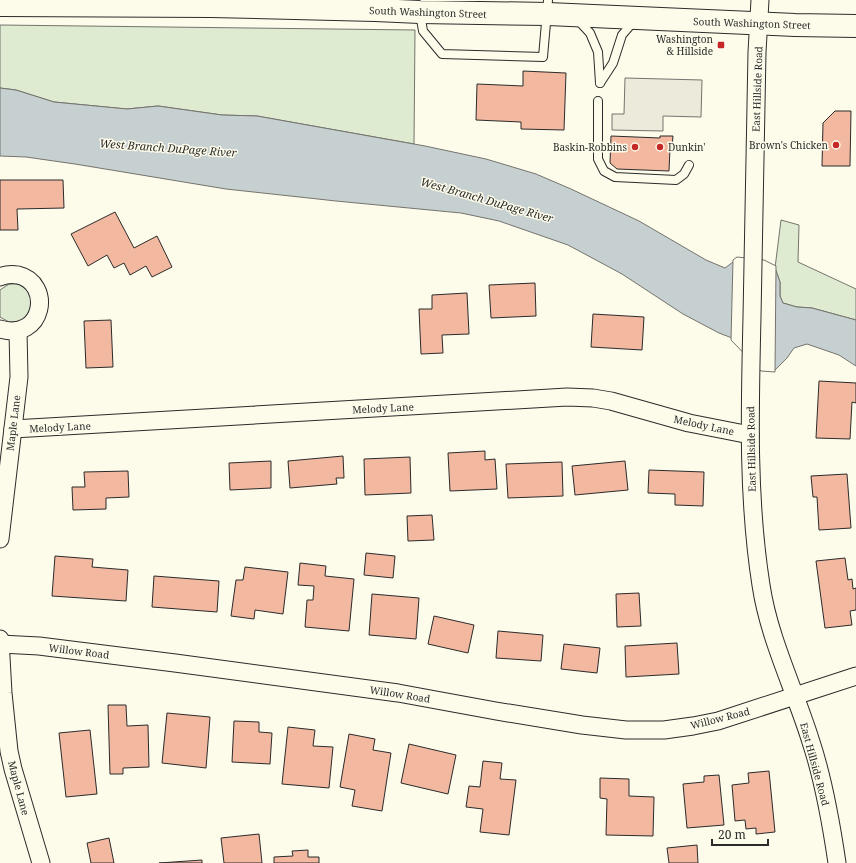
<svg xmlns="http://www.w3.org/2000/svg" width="856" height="863" font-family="'Noto Serif',serif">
	<rect width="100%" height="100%" fill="#fdfbea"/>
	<g fill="#deebd1" stroke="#74746e">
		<polygon points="0,25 415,30 414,144 257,116 222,115 158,106 127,109 54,102 16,90 0,88"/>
		<polygon points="781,220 799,225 798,262 856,289 856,320 812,308 797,307 783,303 780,296 780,282 775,268"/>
		<polygon points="9,284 20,284 29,290 33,311 21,322 9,322 0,317 0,290"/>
	</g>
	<polygon fill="#eceadb" stroke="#74746e" points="625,78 702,80 701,117 663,116 663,131 612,130 612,114 624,114"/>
	<polygon fill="#c7d0d0" stroke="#74746e" points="0,88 16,90 54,102 127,109 158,106 222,115 257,116 425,146 486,159 536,174 571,189 639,221 706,260 725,268 737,259 775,268 780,282 780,296 783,303 797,307 812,308 856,320 856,366 839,355 807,344 794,348 787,358 774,371 732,338 719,333 683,314 622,274 568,245 499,221 461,213 336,201 226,189 75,164 26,157 0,156"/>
	<polygon fill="#fdfbea" stroke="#74746e" points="737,257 764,260 776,266 775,372 761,371 731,340 733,260"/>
	<g fill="#f2b8a0" stroke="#2b2b2b">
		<polygon points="523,71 566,73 564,130 521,129 521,122 476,120 477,84 523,86"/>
		<polygon points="835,111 851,111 850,166 822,166 823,123"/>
		<polygon points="611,136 660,138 660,136 673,136 672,148 670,148 669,171 617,169 610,163"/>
		<polygon points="0,180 63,180 64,208 17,209 18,230 0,230"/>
		<polygon points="115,212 134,248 157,236 172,267 152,277 146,266 130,275 124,263 114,268 107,255 88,266 71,234"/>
		<polygon points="535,283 536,316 491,318 489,285"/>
		<polygon points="467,293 469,334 442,335 443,353 421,354 419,309 432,309 432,295"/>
		<polygon points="593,314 644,317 642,350 591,347"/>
		<polygon points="111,320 113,367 86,368 84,321"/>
		<polygon points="819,381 856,383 856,403 852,402 850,439 816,438"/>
		<polygon points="485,451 485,460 495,459 497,489 450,491 448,453"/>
		<polygon points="343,456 344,478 336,478 337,484 290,488 288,461"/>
		<polygon points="410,457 411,493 365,495 364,459"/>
		<polygon points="271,461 271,488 230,490 229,463"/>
		<polygon points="625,461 628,490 575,495 572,466"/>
		<polygon points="562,462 563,496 508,498 506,464"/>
		<polygon points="649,470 704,472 703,506 675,505 675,494 648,493"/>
		<polygon points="128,471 129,497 106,498 106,509 73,510 72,487 85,487 84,472"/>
		<polygon points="847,474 851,528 819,530 817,497 813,497 811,476"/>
		<polygon points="432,515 434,540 408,541 407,516"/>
		<polygon points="366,553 395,556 393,578 364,575"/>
		<polygon points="55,556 93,559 92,567 128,570 126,601 52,596"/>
		<polygon points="845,558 848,580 852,579 853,589 856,588 856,610 850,611 852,625 825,628 816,561"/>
		<polygon points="300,563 326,566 325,576 354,579 349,631 305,627 307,600 313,600 314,586 298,585"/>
		<polygon points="245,567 288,572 283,614 255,610 254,619 231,616 236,580 243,580"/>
		<polygon points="154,576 219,581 217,612 152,607"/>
		<polygon points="639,593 641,626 617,627 616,594"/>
		<polygon points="372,594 419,598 416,639 369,635"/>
		<polygon points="434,616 474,625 468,653 428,644"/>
		<polygon points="498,631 543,635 541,661 496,658"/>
		<polygon points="677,643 679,674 626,677 625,646"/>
		<polygon points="564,644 600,648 597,673 561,669"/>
		<polygon points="108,705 126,705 127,726 148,725 149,767 123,768 123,774 110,774"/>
		<polygon points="167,713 210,717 206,768 162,763"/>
		<polygon points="234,721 259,722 259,732 272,733 270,764 232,762"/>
		<polygon points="288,727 315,730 313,746 333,747 329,788 282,784"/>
		<polygon points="90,730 97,794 66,797 59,733"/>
		<polygon points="349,734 375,739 373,750 391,753 382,811 352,806 355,790 340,787"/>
		<polygon points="409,744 456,755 448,794 401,783"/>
		<polygon points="483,761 502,763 500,779 516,780 509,835 480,832 483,809 466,807 469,786 480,787"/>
		<polygon points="769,771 775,832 756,834 756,828 746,829 745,820 735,821 732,785 749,783 748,773"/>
		<polygon points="719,775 724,825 687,828 683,784 704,782 704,776"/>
		<polygon points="600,778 629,779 629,796 654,797 653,836 606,835 607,799 600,798"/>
		<polygon points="259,834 262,863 224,863 221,838"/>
		<polygon points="109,838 114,863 91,863 87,843"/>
		<polygon points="697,845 698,863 669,863 667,848"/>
		<polygon points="308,850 308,857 319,857 319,863 274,863 274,857 293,856 292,851"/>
		<polygon points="202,860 202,863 159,863"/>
	</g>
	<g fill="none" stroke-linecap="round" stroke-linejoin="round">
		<g stroke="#2b2b2b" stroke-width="10">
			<g id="service">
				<polyline points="420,13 423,31 442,54 543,57 548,0"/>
				<polyline points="577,19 590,33 598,52 600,83"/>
				<polyline points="600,83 613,63 622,35 635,20"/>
				<polyline points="598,101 598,159 604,171 615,177 676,180 684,174 689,165"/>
			</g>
		</g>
		<g stroke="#2b2b2b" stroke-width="19">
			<g id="minor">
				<path d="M760,0l-3,52c-2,88 -3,177 -5,265 -2,89 -5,179 9,268 8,54 34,105 50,157 13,39 20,80 26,121"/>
				<path d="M0,277c6,-3 12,-3 18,-2 35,8 26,67 -18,54"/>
				<polyline points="13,429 567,397 593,398 611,401 689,423 750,435"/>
				<polyline points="0,539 19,377 18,331"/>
				<polyline points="0,639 3,693 9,751 13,769 41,863"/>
				<polyline points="0,644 39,646 175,663 398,693 496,711 582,725 626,730 664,730 693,726 718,721 856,676"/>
			</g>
		</g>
		<g stroke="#2b2b2b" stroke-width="24">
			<polyline id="secondary" points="0,5 211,6 375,10 420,12 548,14 795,25 856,26"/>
		</g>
		<use href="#service" stroke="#fdfbea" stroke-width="8"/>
		<use href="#minor" stroke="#fdfbea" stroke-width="17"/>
		<use href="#secondary" stroke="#fdfbea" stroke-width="22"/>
	</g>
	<g fill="#c62828" stroke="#fdfbea" stroke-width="1.5">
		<rect x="717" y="41" width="8" height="8" rx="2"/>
		<circle cx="836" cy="145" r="4"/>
		<circle cx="635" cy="147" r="4"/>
		<circle cx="660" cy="147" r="4"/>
	</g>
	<g text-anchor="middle" stroke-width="3" stroke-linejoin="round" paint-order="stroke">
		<g font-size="10" fill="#2b2b2b" stroke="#fdfbea">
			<text transform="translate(428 12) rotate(2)" y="4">South Washington Street</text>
			<text transform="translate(752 23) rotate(2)" y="4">South Washington Street</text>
			<text transform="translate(757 89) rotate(-88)" y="4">East Hillside Road</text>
			<text transform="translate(383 408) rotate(-3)" y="4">Melody Lane</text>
			<text transform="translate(13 423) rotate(-83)" y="4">Maple Lane</text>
			<text transform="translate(704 425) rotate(12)" y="4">Melody Lane</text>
			<text transform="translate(60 427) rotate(-3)" y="4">Melody Lane</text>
			<text transform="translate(751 449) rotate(-91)" y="4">East Hillside Road</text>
			<text transform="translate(79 651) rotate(7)" y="4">Willow Road</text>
			<text transform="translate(400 694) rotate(9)" y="4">Willow Road</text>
			<text transform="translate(720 718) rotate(-14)" y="4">Willow Road</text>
			<text transform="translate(815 764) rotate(75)" y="4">East Hillside Road</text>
			<text transform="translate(19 788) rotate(75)" y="4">Maple Lane</text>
		</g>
		<g font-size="10" fill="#2b2b2b" stroke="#fdfbea" text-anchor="end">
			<text x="713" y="43">Washington<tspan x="713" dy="12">&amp; Hillside</tspan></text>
			<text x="828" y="149">Brown's Chicken</text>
			<text x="627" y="151">Baskin-Robbins</text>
			<text x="668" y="151" text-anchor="start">Dunkin'</text>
		</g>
		<g font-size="11" font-style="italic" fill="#2b2b2b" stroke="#fdfbea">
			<text transform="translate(168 148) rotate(4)" y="4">West Branch DuPage River</text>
			<text transform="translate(487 200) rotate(16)" y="4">West Branch DuPage River</text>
		</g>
	</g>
	<path d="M712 839v6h56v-6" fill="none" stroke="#2b2b2b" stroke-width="2"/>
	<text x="718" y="839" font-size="12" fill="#2b2b2b" stroke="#fdfbea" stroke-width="3" paint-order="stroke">20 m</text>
</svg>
